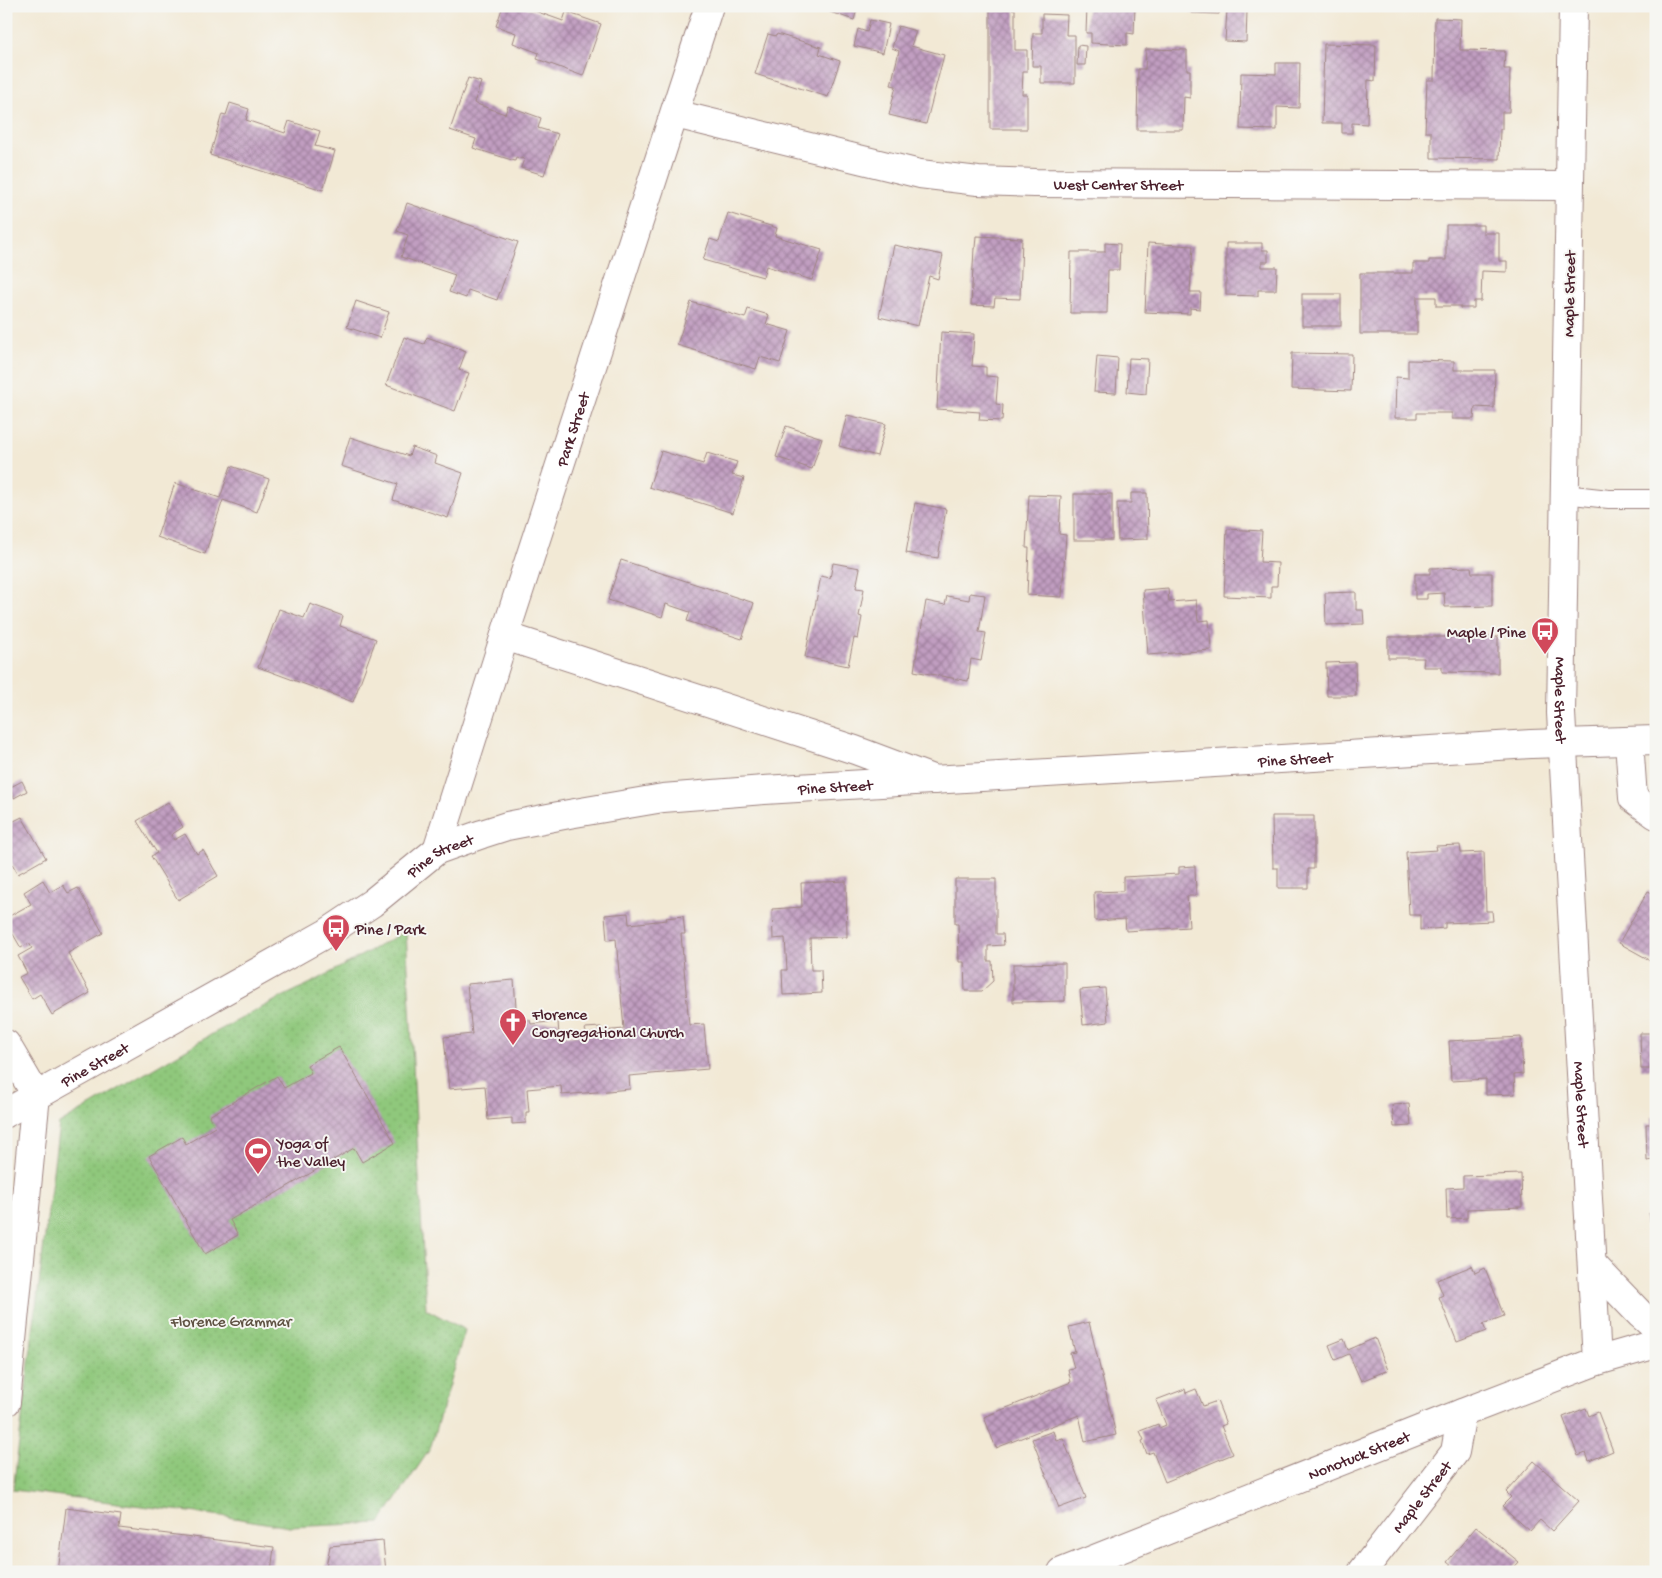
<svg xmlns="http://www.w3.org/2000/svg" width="1662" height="1578" font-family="'Gochi Hand',sans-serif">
	<defs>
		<pattern id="grass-dots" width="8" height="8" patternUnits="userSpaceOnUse" patternTransform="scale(1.25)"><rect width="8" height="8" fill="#8fc87b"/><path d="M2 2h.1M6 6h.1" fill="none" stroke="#7dab6a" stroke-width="1.8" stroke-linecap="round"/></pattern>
		<pattern id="building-cross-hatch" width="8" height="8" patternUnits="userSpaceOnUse" patternTransform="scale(1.25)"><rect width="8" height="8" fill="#c19ec1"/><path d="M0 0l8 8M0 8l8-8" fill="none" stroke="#9f809d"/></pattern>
	</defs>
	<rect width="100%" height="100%" fill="#f6f6f2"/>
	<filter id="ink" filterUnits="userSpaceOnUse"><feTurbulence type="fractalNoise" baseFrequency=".02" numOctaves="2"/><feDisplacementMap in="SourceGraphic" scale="10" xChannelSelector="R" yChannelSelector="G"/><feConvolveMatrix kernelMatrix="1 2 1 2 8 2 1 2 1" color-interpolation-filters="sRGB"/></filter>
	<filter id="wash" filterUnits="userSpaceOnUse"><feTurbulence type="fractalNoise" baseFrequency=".0096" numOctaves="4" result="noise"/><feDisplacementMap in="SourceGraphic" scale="20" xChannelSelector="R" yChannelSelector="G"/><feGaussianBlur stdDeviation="1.12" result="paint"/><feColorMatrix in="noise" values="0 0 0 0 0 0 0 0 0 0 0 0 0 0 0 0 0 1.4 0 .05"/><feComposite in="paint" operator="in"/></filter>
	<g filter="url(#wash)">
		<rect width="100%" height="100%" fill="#f2e9d5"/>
		<polygon fill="url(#grass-dots)" stroke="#6c7453" points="406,931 426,1309 465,1330 430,1449 380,1523 289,1527 222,1516 13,1490 59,1124 214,1033 276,1000 315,981"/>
		<g id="blocks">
			<g fill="url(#building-cross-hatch)">
				<polygon points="503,6 521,6 563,21 566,12 601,24 583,76 537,59 539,53 513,43 516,33 496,26"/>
				<polygon points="812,6 858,6 854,20"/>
				<polygon points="1087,6 1135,6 1134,34 1127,33 1127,45 1091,43 1091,33 1086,33"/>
				<polygon points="1191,6 1220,6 1219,14 1191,13"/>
				<polygon points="990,9 1015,9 1015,50 1027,50 1027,72 1023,72 1022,94 1027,94 1027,129 990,129"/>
				<polygon points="1227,10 1247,11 1246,42 1225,41"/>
				<polygon points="1042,14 1067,15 1066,35 1075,35 1075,83 1041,83 1041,66 1032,66 1033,33 1042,33"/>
				<polygon points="1435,18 1461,19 1460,50 1505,51 1504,69 1510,69 1509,112 1502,112 1502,129 1500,129 1499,159 1431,158 1431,132 1425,132 1427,80 1434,80"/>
				<polygon points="870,20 889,24 883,53 854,46 858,29 867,32"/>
				<polygon points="898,26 916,31 911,46 944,55 926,124 889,115 896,86 891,85 899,51 892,48"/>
				<polygon points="768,34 776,36 777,34 821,47 819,54 840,61 828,97 755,74"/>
				<polygon points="1324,44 1376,45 1375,81 1368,80 1367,124 1352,123 1352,133 1342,133 1342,123 1322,123"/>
				<polygon points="1078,45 1086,46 1085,65 1077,65"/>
				<polygon points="1146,49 1187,50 1187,70 1190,70 1190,98 1184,97 1183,130 1137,130 1138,69 1145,69"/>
				<polygon points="1276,63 1300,63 1299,108 1277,107 1277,130 1240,129 1241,73 1276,74"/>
				<polygon points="468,78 481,82 474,103 505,114 508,106 541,118 538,128 558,134 544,175 521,168 524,159 516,157 515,161 473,148 476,139 450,130"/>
				<polygon points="230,103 249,109 246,120 285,133 289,121 320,131 315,146 335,151 323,190 210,155 222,114 226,115"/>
				<polygon points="407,203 518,242 497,300 468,290 466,298 449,292 455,275 401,257 408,235 397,231"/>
				<polygon points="728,213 777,228 775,236 822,250 812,280 766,266 763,277 703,260 710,239 719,242"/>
				<polygon points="1446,225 1483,225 1483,233 1499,233 1499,261 1507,261 1507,272 1482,271 1481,301 1474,301 1474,308 1460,308 1460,306 1436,306 1436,297 1417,297 1417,334 1360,334 1360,273 1413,273 1413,263 1429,263 1429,260 1446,260"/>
				<polygon points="976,236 1022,238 1020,299 995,298 994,306 971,305 974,248 975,248"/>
				<polygon points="1105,243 1120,244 1119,270 1108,270 1107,313 1070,313 1071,252 1105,252"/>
				<polygon points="1148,243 1193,246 1190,292 1201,292 1200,309 1190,308 1190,314 1145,312"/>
				<polygon points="1226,243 1262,243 1262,250 1268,250 1268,262 1262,262 1262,267 1277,267 1276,290 1258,290 1258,296 1226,295"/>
				<polygon points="894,245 943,255 938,279 929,276 918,326 879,317"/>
				<rect x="1302" y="294" width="39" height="32"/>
				<polygon points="356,301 389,312 380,338 347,327"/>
				<polygon points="691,302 745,318 748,309 769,315 766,324 790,331 780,363 760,357 756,369 677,345"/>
				<polygon points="941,332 974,334 972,366 986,367 986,376 998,377 996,404 1003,405 1002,421 979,420 980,412 937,409"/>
				<polygon points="404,337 424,344 427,337 466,351 459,370 469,373 455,411 386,385"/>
				<polygon points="1292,353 1352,354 1351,391 1291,389"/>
				<polygon points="1097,356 1118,358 1116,393 1094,392"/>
				<polygon points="1129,358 1148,359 1146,394 1127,392"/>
				<polygon points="1408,360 1454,361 1454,370 1495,370 1494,408 1475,407 1474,419 1452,419 1452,413 1417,413 1417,418 1395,418 1396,377 1408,378"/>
				<polygon points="847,415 886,424 877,456 839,446"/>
				<polygon points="786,426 822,438 812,469 776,457"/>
				<polygon points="350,437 409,456 412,447 437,456 435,463 463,473 448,518 393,500 398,484 341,466"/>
				<polygon points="661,451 703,464 707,453 737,462 732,475 744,478 733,513 649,487"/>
				<polygon points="231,466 269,479 257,512 223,500 205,554 157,537 175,483 220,498"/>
				<polygon points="1131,493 1147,493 1148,539 1118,540 1117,503 1131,503"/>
				<rect x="1074" y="494" width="38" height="46"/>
				<polygon points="1029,495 1061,496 1059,534 1066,535 1062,597 1027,595 1029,548 1026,548"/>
				<polygon points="915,503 946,509 938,558 906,553"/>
				<polygon points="1227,529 1262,531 1260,562 1278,563 1277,586 1271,586 1271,598 1224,596"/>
				<polygon points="621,560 754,603 742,639 687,621 690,612 666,604 662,617 608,600"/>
				<polygon points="833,563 860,568 856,588 864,589 859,616 862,617 858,639 854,638 848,666 805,657 821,576 830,578"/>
				<polygon points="1471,567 1472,573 1492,573 1492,606 1445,607 1444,593 1427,594 1427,599 1415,599 1415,574 1430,574 1430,568"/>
				<polygon points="1168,588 1169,602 1196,600 1198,621 1209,620 1211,650 1148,655 1143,590"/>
				<polygon points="1356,592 1356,610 1363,610 1364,624 1326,625 1325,593"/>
				<polygon points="970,593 985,595 979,632 986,633 981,661 971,659 968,681 914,671 926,601 945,605 947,596 969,600"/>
				<polygon points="310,604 343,616 340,626 376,639 353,702 258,667 279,609 304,618"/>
				<polygon points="1388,637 1498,637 1498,673 1442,672 1442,667 1423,667 1424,658 1388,658"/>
				<polygon points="1355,662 1356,696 1327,696 1326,663"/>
				<polygon points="22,781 27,791 14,798 9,788"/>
				<polygon points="168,802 183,827 171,835 174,840 185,834 197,854 203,850 218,876 178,900 151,856 157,853 137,821"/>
				<polygon points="1272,816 1314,816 1314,869 1308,869 1308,888 1278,888 1278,868 1273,868"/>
				<polygon points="22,817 46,858 18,874 6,853 6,844 11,841 6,833 6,825"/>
				<polygon points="1460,845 1461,853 1484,852 1486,911 1492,911 1493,921 1445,923 1445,928 1420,930 1420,915 1409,915 1406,852 1437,850 1436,846"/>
				<polygon points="1195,866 1196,896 1187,896 1189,927 1126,931 1125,919 1095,921 1094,892 1123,891 1123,877 1179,874 1179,867"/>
				<polygon points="955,879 996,879 996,934 1003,934 1004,945 988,946 988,961 992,961 993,981 982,991 965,991 964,962 959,962 958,924 955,924"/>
				<polygon points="43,880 50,893 63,885 68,893 78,888 103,933 68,953 90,993 52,1015 40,994 32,999 19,977 27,973 18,956 32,948 29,943 21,948 6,922 6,918 31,904 24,892"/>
				<polygon points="846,881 847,937 810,938 811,970 821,970 822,993 783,995 782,970 787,970 785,938 773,939 772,909 802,907 801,883"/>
				<polygon points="1648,891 1656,895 1655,963 1619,943"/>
				<polygon points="628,913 629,924 667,920 666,918 683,916 685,934 681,934 689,1025 704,1024 708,1069 629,1076 630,1089 562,1095 561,1086 527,1089 529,1112 526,1112 526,1123 512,1124 512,1118 488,1120 485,1086 449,1089 444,1037 472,1034 467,984 514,980 517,1021 530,1020 531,1024 558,1021 559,1036 586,1034 585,1028 601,1027 601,1031 624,1029 616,939 607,940 605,915"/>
				<polygon points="1065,963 1065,1001 1013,1002 1013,964"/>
				<polygon points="1105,988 1108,1022 1083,1025 1080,990"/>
				<polygon points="1640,1033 1656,1033 1656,1069 1641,1069"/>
				<polygon points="1521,1037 1523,1074 1514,1075 1515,1094 1486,1095 1486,1079 1451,1081 1449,1041"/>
				<polygon points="339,1047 395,1143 362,1162 354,1148 230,1220 238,1235 205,1254 149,1156 182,1137 186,1144 215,1127 209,1116 277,1076 284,1088 311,1073 307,1065"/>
				<polygon points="1409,1104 1411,1126 1394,1127 1392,1105"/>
				<polygon points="1651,1117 1656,1117 1656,1167 1654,1167 1654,1160 1647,1161 1646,1124 1651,1124"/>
				<polygon points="1521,1174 1522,1207 1467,1209 1467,1218 1447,1219 1446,1188 1463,1187 1463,1176"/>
				<polygon points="1656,1212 1656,1252 1655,1252 1649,1213"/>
				<polygon points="1472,1266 1475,1273 1485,1268 1504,1316 1483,1324 1486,1331 1457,1342 1439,1297 1443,1295 1437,1280"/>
				<polygon points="1089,1322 1116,1435 1085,1442 1079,1415 996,1448 984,1417 1071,1382 1068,1369 1074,1368 1070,1353 1075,1352 1069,1327"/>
				<polygon points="1375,1338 1388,1370 1361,1381 1349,1354 1335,1360 1329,1345 1344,1339 1348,1350"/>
				<polygon points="1185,1389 1186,1393 1196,1389 1203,1406 1217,1401 1226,1424 1221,1426 1233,1454 1165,1482 1153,1452 1147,1454 1142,1441 1144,1440 1140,1431 1158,1424 1159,1428 1166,1425 1156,1400"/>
				<polygon points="1586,1408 1589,1416 1598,1412 1613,1451 1589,1461 1586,1453 1578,1456 1563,1417"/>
				<polygon points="1053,1431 1056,1440 1063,1438 1086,1498 1059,1508 1032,1439"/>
				<polygon points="1534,1461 1579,1501 1552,1531 1540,1520 1530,1531 1502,1506 1511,1497 1506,1492"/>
				<polygon points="66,1508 121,1515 119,1528 274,1547 271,1572 58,1572"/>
				<polygon points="1476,1527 1519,1562 1510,1572 1459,1572 1447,1562"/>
				<polygon points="383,1541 386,1572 325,1572 330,1546"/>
			</g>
		</g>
	</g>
	<g filter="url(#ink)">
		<use href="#blocks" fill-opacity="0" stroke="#9e8480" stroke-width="1"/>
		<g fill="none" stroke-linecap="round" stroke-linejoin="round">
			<g stroke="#9e8480" stroke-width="20">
				<polyline id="lane" points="1564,494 1609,499 1656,499"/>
			</g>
			<g stroke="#9e8480" stroke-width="30">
				<g id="street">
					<path id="s1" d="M675,114l245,60 58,7 57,2 534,3"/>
					<polyline points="505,636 855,750 935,780"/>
					<polyline points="1629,741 1633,798 1656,815"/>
					<polyline points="6,1044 36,1095 6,1402"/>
				</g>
			</g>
			<g stroke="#9e8480" stroke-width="30">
				<g id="secondary">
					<path id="s2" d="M1573,6l-12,707 36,648"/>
					<path id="s3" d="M437,850l73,-231 199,-613"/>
					<path id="s4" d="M6,1113l321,-180 45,-30 65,-53 45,-16 25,-8 62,-12 94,-16 101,-8 767,-46 125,-4"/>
					<polyline points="1592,1264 1641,1315 1656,1328"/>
					<path id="s5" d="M1062,1572l400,-159 135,-52 59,-17"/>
					<path id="s6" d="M1362,1572l93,-120 7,-39"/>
				</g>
			</g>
			<use href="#lane" stroke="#fff" stroke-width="18"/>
			<use href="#street" stroke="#fff" stroke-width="28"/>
			<use href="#secondary" stroke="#fff" stroke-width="28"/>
		</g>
	</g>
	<defs>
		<g id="bus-pin" transform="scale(1.4375)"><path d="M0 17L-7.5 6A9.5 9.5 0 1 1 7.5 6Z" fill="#d1495b" stroke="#f6f6f2"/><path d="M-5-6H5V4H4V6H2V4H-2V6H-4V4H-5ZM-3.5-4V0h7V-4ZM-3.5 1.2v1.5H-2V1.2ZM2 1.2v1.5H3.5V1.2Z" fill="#fff"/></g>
		<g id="church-pin" transform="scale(1.4375)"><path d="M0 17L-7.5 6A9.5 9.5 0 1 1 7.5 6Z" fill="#d1495b" stroke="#f6f6f2"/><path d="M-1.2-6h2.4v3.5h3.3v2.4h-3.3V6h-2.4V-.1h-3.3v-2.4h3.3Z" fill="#fff"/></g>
		<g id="stadium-pin" transform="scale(1.4375)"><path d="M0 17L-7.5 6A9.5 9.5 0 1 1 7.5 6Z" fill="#d1495b" stroke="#f6f6f2"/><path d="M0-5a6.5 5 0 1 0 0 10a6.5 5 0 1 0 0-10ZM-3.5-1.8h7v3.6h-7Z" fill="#fff"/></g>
	</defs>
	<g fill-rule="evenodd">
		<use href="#bus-pin" x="1545" y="631"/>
		<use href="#bus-pin" x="336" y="928"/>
		<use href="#church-pin" x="513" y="1022"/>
		<use href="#stadium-pin" x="258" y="1151"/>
	</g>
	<g text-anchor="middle" stroke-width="4" stroke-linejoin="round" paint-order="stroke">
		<g font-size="16" fill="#4a1f2b" stroke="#f6f6f2">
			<text dy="6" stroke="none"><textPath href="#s1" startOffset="451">West Center Street</textPath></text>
			<text transform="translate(1568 294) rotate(-89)" y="6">Maple Street</text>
			<text dy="6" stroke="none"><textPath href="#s3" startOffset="442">Park Street</textPath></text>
			<text dy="6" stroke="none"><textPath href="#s2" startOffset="694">Maple Street</textPath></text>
			<text dy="6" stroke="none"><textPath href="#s4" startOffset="1372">Pine Street</textPath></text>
			<text dy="6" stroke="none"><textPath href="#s4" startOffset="911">Pine Street</textPath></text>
			<text dy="6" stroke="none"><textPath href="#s4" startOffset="506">Pine Street</textPath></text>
			<text dy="6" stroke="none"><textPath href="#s4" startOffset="101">Pine Street</textPath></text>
			<text dy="6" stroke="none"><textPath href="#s2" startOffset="1099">Maple Street</textPath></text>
			<text dy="6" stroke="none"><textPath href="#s5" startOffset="319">Nonotuck Street</textPath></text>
			<text dy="6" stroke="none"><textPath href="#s6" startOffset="96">Maple Street</textPath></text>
		</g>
		<g font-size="16" fill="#4a1f2b" stroke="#f6f6f2" text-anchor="start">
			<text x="1526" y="637" text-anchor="end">Maple / Pine</text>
			<text x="355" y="934">Pine / Park</text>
			<text x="532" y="1019">Florence<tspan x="532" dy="18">Congregational Church</tspan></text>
			<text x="277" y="1148">Yoga of<tspan x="277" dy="18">the Valley</tspan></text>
		</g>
		<g font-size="16" fill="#5f5243" stroke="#f6f6f2">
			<text x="231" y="1326">Florence Grammar</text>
		</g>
	</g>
	<rect width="1662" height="1578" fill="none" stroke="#f6f6f2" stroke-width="25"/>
</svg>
